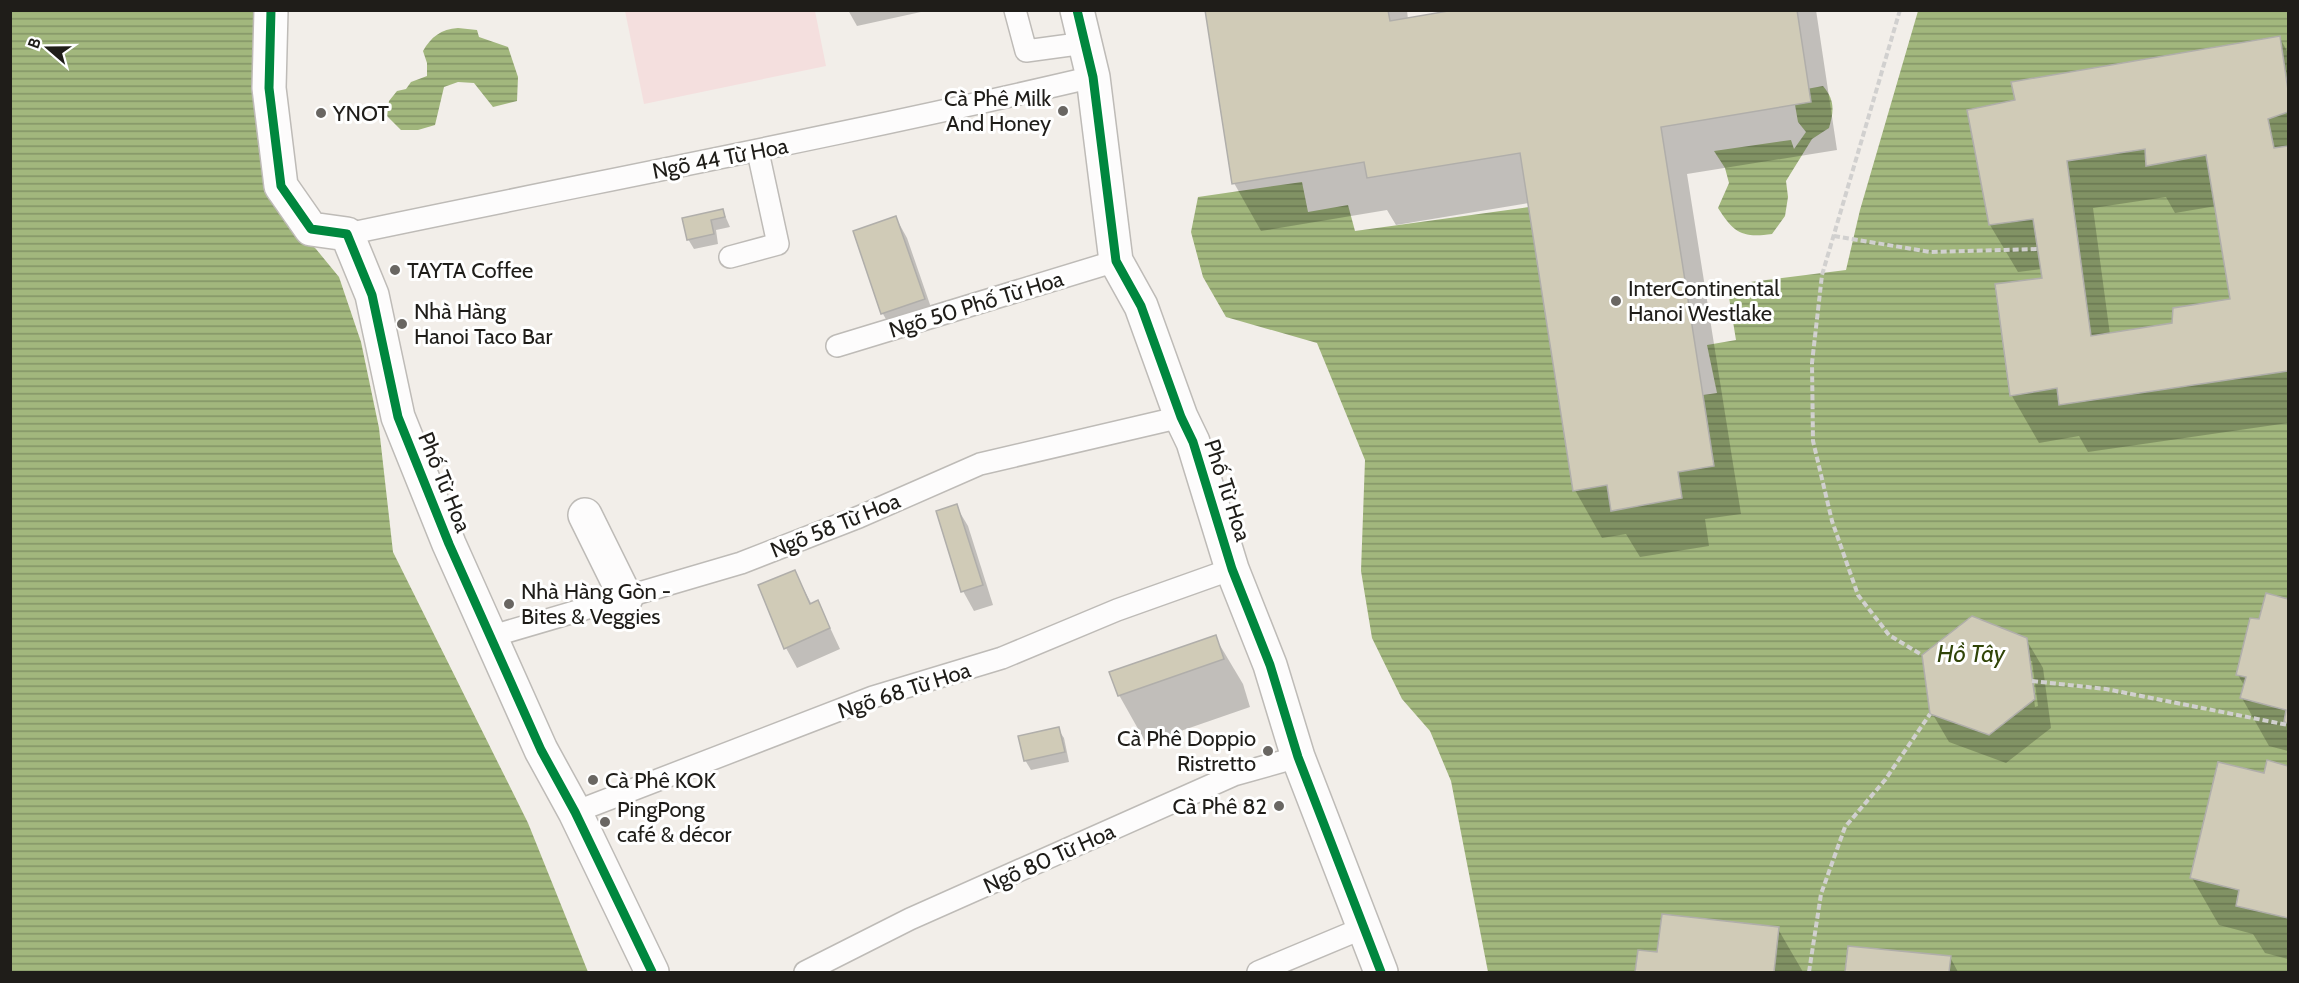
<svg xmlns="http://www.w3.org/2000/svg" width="2299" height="983" font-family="Cabin,sans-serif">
	<defs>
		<pattern id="water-rules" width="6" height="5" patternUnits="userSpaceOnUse" patternTransform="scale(1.5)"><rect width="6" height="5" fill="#a2b77d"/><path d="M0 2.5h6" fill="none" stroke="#839466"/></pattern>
	</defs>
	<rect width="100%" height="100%" fill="#f2eee9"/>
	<polygon fill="#f4dfde" points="625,11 815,11 826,66 644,104"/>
	<g fill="url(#water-rules)">
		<polygon points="10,11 258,11 289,222 316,249 339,277 361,342 379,428 393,552 528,823 588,972 11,972"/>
		<polygon points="1918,11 2288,11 2288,972 1488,972 1451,781 1430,731 1402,699 1372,638 1361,571 1365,460 1317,343 1226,317 1203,277 1191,232 1198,197 1302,182 1308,212 1348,205 1355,231 1529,207 1574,491 1607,485 1611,510 1682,498 1678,472 1714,466 1703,395 1717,393 1707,345 1736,340 1727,285 1846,270 1860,210"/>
		<path d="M458,28l19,2 2,7 29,10 10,30 -1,24 -24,6 -19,-24 -16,-1 -14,5 -9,38 -17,5h-17l-14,-14 2,-15 8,-10 9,-2 5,-7 16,-6v-13l-4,-12c8,-14 18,-22 35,-23z"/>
		<path d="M1823,86c12,14 11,25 6,42l-17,11 -26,42 2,16 -3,19 -13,18c-30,4 -38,-1 -54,-26l11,-25 -4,-15 -11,-17 77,-11 3,9 12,-17 -8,-10 -4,-23 7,-9z"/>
	</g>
	<g fill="#0003" fill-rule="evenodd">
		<polygon points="848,10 930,10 857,26"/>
		<polygon points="1206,10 1407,10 1408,20 1463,10 1816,10 1837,150 1687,174 1741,514 1705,519 1709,546 1640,557 1626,534 1602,538 1575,490 1529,203 1396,225 1387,210 1261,231 1234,183"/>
		<path d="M2280,38l8,15v370l-200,29 -9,-16 -40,7 -27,-47 32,-117 -2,-10 -24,3 -28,-47 -21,-114zM2166,197l9,16 41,-7 15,94 -57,25 -64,10 -17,-127z"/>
		<polygon points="723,211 730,227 716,230 718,244 694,249 688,239 684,219"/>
		<polygon points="896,218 907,238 935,319 894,333 883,314 855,232"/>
		<polygon points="956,506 968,526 993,605 974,611 963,591"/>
		<polygon points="795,572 812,605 818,602 840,649 797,668 786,648"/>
		<polygon points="2267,595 2288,601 2288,751 2269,746 2242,698 2245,687 2238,675 2260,621"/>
		<polygon points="1215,637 1243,684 1250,707 1146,743 1119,695"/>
		<path d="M2026,639l17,29 8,60 -45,35 -57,-21 -17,-29zM2029,661h3l6,45 -3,1z"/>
		<polygon points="1058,729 1064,738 1069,762 1031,770 1025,760"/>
		<polygon points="2268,762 2288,767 2288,959 2265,953 2253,934 2219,925 2192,878 2265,775"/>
		<polygon points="1778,929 1803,972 1637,972 1639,952 1658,954"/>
		<polygon points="1850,947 1950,957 1958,972 1847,972"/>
	</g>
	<g fill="#d0cbb7" stroke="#b0aeaa" stroke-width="1.5" fill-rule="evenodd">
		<polygon points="1205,10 1388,10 1390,21 1454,10 1797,10 1811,102 1661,127 1714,466 1678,472 1682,498 1611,511 1607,485 1573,491 1520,153 1367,178 1364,162 1232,184"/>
		<path d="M2280,36l8,54v22l-20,7 6,29 14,-2v225l-229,34 -2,-17 -47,8 -15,-112 47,-6 -9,-59 -44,6 -22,-115 48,-10 -4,-18zM2145,149l1,17 60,-11 24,144 -57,9 -1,15 -81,13 -24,-175z"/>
		<polygon points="723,209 725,217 711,220 714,234 687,240 682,218"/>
		<polygon points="896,216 925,299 881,314 853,231"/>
		<polygon points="957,504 983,585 961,592 936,511"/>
		<polygon points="795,570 810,604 818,600 830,628 784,649 758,585"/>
		<polygon points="2266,593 2288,599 2288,723 2284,722 2286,710 2240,698 2246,677 2236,675 2250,618 2259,619"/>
		<polygon points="1972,616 2027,638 2035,699 1989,735 1930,714 1922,655"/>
		<polygon points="1216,635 1224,659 1118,696 1109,672"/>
		<polygon points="1059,727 1065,752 1024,761 1018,736"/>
		<polygon points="2267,760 2288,766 2288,918 2236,906 2239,890 2190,878 2218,762 2264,773"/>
		<polygon points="1662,914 1779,927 1774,972 1635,972 1638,950 1657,952"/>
		<polygon points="1848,946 1951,956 1949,972 1845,972"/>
	</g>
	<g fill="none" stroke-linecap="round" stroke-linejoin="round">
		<g stroke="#bebbb7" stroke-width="24">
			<g id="service">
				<polyline points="1015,10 1026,51 1085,43"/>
				<path d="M347,234c248,-52 498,-99 746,-157"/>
				<polyline points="730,257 778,244 758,152"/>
				<polyline points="837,346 1116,261"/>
				<polyline points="489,637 741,563 859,517 980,464 1181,417"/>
				<polyline points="575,812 873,697 1002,658 1117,610 1232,569"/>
				<polyline points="805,972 910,919 1234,775 1298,757"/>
				<polyline points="1258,972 1363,928"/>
			</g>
		</g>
		<g stroke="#bebbb7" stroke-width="36">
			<g id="minor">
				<polyline points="271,10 269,88 281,186 311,229 347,234 372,295 398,417 449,544 541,750 575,812 652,972"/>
				<polyline points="1077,10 1093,77 1116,261 1141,306 1181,417 1193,442 1232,569 1270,665 1298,757 1381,972"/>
				<polyline points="585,515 626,598"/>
			</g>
		</g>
		<g stroke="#d1d0cf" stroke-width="4" stroke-dasharray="6 3" stroke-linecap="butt">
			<polyline points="1900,10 1822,275 1812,363 1813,441 1832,521 1858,595 1889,635 1922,655"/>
			<polyline points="1834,236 1930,252 2038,249"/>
			<polyline points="2032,681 2106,689 2288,725"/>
			<polyline points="1809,972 1821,894 1845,827 1885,780 1930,714"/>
		</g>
		<use href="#service" stroke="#fdfcfc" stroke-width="21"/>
		<use href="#minor" stroke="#fdfcfc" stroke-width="33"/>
		<g stroke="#fff" stroke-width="13">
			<g id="cycleway">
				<polyline points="271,10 269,88 281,186 311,229 347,234 372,295 398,417 449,544 541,750 575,812 652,972"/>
				<polyline points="1077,10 1093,77 1116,261 1141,306 1181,417 1193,442 1232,569 1270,665 1298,757 1381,972"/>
			</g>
		</g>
		<use href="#cycleway" stroke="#00873e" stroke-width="9"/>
	</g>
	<g fill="#696662" stroke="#fff" stroke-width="2">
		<circle cx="1063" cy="111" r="6"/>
		<circle cx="321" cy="113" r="6"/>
		<circle cx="395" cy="270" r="6"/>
		<circle cx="1616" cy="301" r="6"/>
		<circle cx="402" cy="324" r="6"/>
		<circle cx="509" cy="604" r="6"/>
		<circle cx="1268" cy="751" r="6"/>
		<circle cx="593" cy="780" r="6"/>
		<circle cx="1279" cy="806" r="6"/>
		<circle cx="605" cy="822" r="6"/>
	</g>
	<g text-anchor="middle" stroke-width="6" stroke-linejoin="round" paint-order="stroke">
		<g font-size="22" fill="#1f1d19" stroke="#fff" text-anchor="start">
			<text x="1051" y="106" text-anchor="end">Cà Phê Milk<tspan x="1051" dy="25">And Honey</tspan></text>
			<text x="333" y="121">YNOT</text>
			<text x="407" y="278">TAYTA Coffee</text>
			<text x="1628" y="296">InterContinental<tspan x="1628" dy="25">Hanoi Westlake</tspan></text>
			<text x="414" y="319">Nhà Hàng<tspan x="414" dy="25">Hanoi Taco Bar</tspan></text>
			<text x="521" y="599">Nhà Hàng Gòn -<tspan x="521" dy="25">Bites &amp; Veggies</tspan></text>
			<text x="1256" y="746" text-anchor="end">Cà Phê Doppio<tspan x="1256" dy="25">Ristretto</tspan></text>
			<text x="605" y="788">Cà Phê KOK</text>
			<text x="1267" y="814" text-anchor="end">Cà Phê 82</text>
			<text x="617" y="817">PingPong<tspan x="617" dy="25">café &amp; décor</tspan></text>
		</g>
		<g font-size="22" fill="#1f1d19" stroke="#fff">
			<text transform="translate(720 158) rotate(-11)" y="8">Ngõ 44 Từ Hoa</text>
			<text transform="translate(976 304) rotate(-17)" y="8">Ngõ 50 Phố Từ Hoa</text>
			<text transform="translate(445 482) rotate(68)" y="8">Phố Từ Hoa</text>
			<text transform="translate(1228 490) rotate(72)" y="8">Phố Từ Hoa</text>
			<text transform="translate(835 525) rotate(-22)" y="8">Ngõ 58 Từ Hoa</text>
			<text transform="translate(904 690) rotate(-18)" y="8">Ngõ 68 Từ Hoa</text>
			<text transform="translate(1049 858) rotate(-24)" y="8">Ngõ 80 Từ Hoa</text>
		</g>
		<g font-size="24" font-style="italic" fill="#314508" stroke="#fff">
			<text x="1971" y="662">Hồ Tây</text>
		</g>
	</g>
	<rect width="2299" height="983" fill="none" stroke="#1f1d19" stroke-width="24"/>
	<g transform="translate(48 48) rotate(290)" stroke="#ffffff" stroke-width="4.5" paint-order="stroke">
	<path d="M0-4.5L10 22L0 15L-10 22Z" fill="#1f1d19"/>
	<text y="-9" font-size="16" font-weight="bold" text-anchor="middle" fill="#1f1d19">B</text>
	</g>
</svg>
